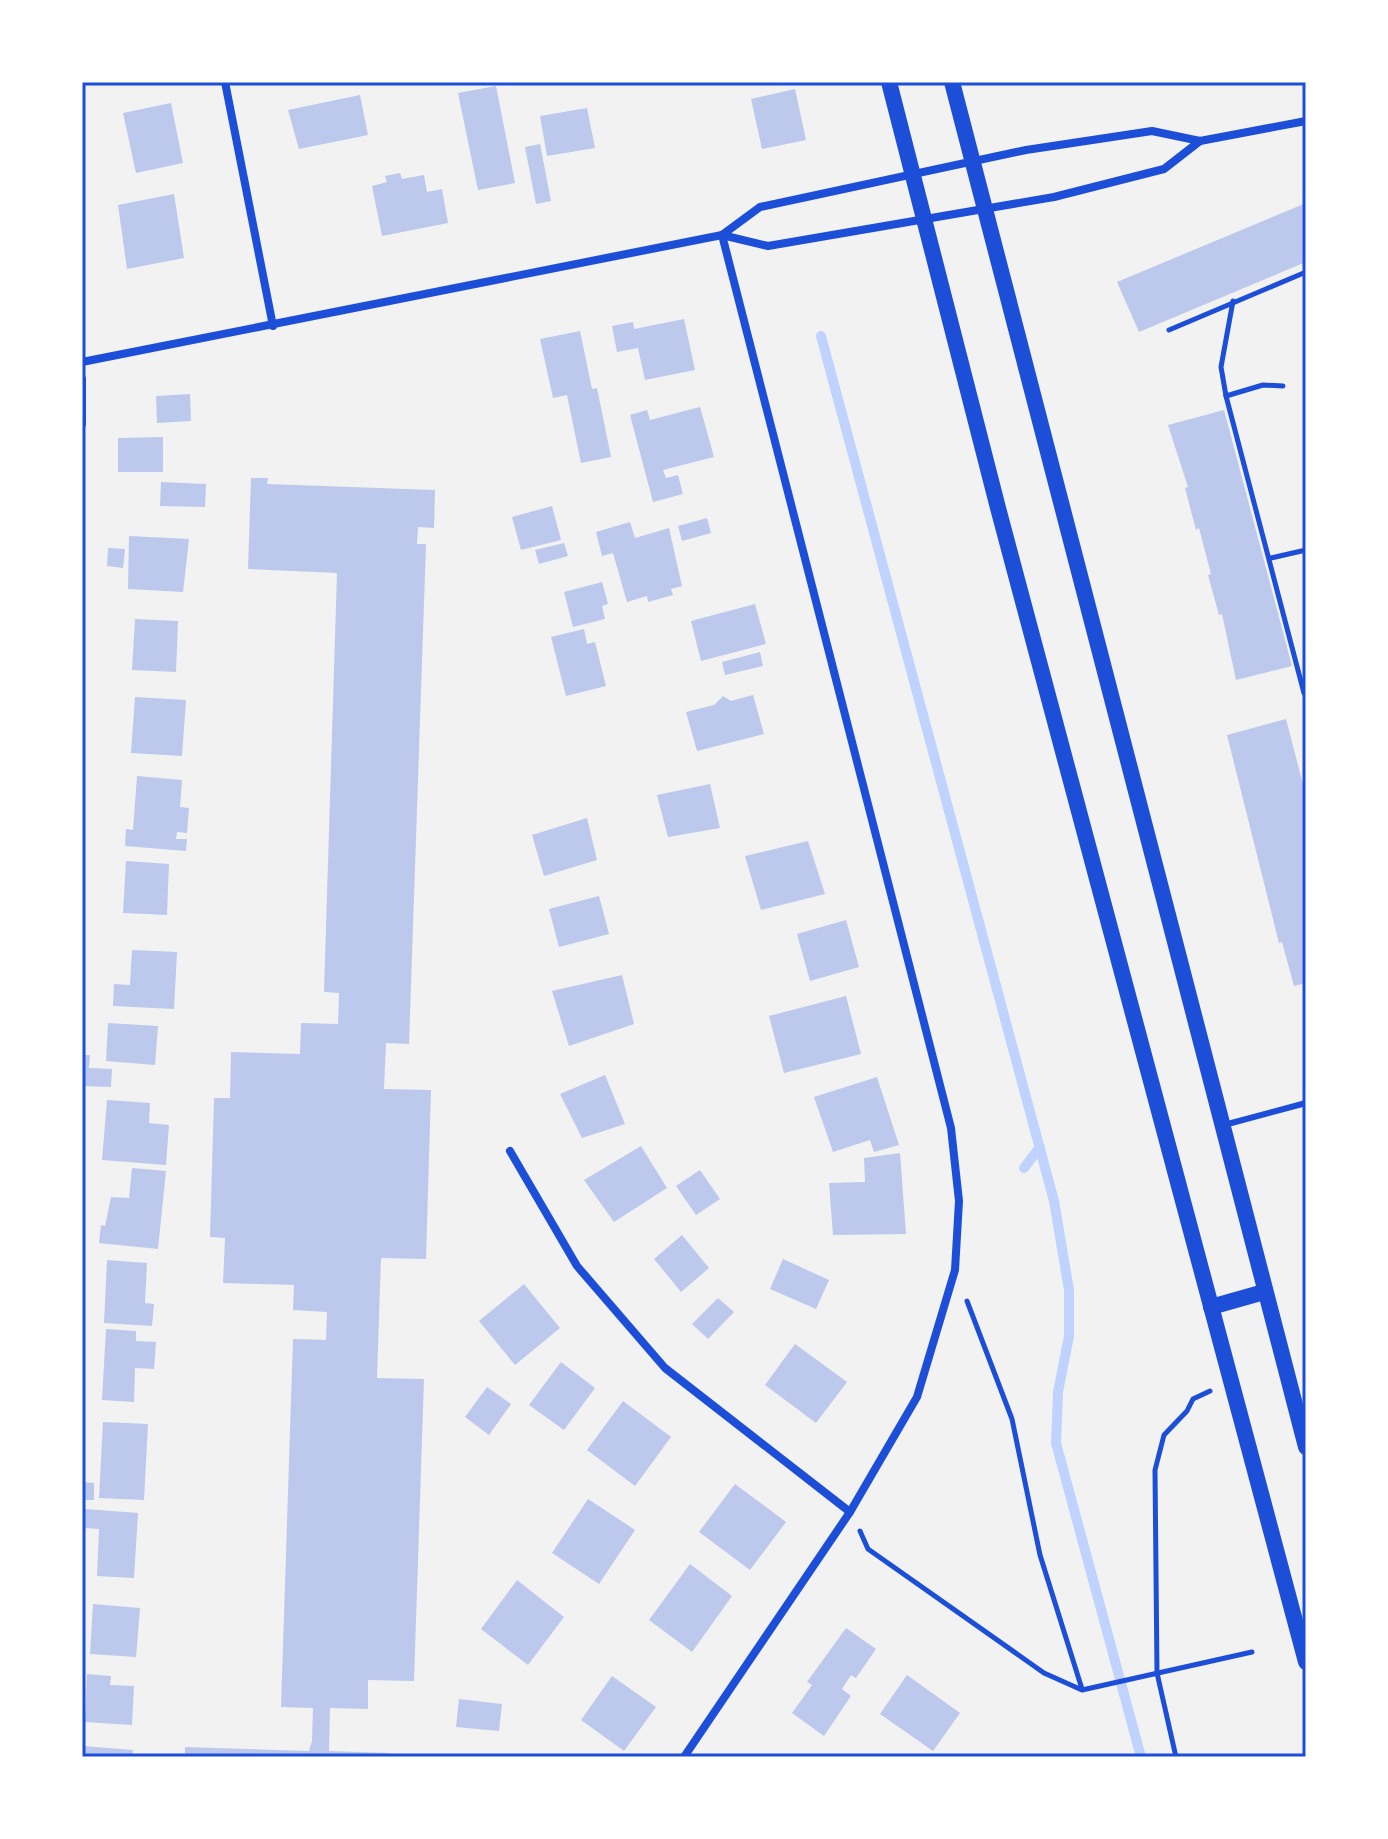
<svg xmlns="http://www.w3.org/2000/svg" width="1388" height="1839" font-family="'Titillium Web',sans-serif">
	<rect width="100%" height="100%" fill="#f2f2f2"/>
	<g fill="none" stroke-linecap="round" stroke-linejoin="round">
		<g stroke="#bfd3fe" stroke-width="10">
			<polyline points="821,336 1054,1201 1069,1290 1069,1336 1058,1392 1056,1443 1141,1757"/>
			<polyline points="1024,1168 1040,1147"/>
		</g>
	</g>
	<g fill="#bdc9ec">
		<polygon points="496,86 515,183 478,190 458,93"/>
		<polygon points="795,89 806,140 762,149 751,99"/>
		<polygon points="360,95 368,135 299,149 288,110"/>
		<polygon points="171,103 183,163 136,173 123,113"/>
		<polygon points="587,108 595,148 547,156 540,116"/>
		<polygon points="540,144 551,201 536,204 525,147"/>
		<polygon points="400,173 402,179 424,175 427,192 442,189 448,223 382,236 372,186 387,182 385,176"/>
		<polygon points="174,194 184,258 127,269 118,205"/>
		<polygon points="1306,203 1306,262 1139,332 1117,282"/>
		<polygon points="684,319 695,370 645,380 638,348 617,352 612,326 633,322 634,329"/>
		<polygon points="580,331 592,389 597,388 611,457 581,463 567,395 553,398 540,339"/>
		<polygon points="190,394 191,421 157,423 156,396"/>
		<polygon points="700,407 714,457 663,470 666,478 678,475 683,494 653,502 630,415 647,410 650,420"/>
		<polygon points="1224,410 1292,666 1236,680 1222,614 1219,615 1208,575 1211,574 1199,528 1196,530 1185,488 1188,487 1168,425"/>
		<polygon points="163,437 163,472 118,472 118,438"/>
		<polygon points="251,478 268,478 267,484 435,490 434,528 418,527 417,544 426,544 409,1044 386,1043 384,1089 431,1090 426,1259 381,1258 377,1378 424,1379 414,1681 368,1680 368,1709 330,1708 329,1751 389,1753 389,1757 185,1757 185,1747 309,1751 312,1741 313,1708 281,1707 293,1339 326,1340 327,1312 293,1310 294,1285 223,1283 225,1238 210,1237 214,1098 230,1098 231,1052 300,1054 301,1023 338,1024 339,993 324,992 337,573 248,569"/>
		<polygon points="161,482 206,484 205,507 160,506"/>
		<polygon points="552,506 561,540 521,550 512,517"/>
		<polygon points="707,518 711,533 682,541 678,526"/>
		<polygon points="630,522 635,538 669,528 682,586 671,589 673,595 648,602 647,596 627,602 613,553 602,556 596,532"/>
		<polygon points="129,536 189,539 183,592 128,589"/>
		<polygon points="564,543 568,556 539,564 535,550"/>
		<polygon points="108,548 125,549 123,568 107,566"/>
		<polygon points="602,582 608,604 602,606 605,619 573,627 564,592"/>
		<polygon points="755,604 766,644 701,661 691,621"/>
		<polygon points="135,619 178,621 176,672 132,670"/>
		<polygon points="584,629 587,644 595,642 606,686 566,696 551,637"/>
		<polygon points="760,652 763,666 725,675 722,662"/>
		<polygon points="753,695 764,734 697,751 686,712 714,705 723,696 731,701"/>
		<polygon points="135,697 186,700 182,756 131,753"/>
		<polygon points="1286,719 1306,796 1306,983 1294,986 1282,942 1279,943 1227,735"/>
		<polygon points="137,776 182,780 180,807 189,808 187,833 177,832 176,839 187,839 186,851 125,846 126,829 133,830"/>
		<polygon points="710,784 720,828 668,837 657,795"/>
		<polygon points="587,818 597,860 544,876 532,835"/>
		<polygon points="808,841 825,894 761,910 745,856"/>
		<polygon points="126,861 169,864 167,915 123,913"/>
		<polygon points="599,896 609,934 559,947 549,909"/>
		<polygon points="846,920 859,967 810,981 797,934"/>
		<polygon points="132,950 177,952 174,1009 113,1006 114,984 130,985"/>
		<polygon points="622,975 634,1024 569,1046 552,991"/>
		<polygon points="846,996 861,1054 784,1073 769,1016"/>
		<polygon points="108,1023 158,1026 155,1065 106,1061"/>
		<polygon points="82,1055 90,1055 89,1068 112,1069 111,1087 82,1086"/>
		<polygon points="605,1075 625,1124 582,1138 560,1094"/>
		<polygon points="877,1077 899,1145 874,1152 870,1140 833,1152 814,1097"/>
		<polygon points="107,1100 150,1103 149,1123 169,1125 166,1165 102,1160"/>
		<polygon points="641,1146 667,1188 614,1222 584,1180"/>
		<polygon points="900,1153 906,1234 833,1235 829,1183 865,1182 864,1158"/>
		<polygon points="132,1168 166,1171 158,1249 99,1243 101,1225 105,1226 111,1197 129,1198"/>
		<polygon points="700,1170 720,1199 696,1215 676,1186"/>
		<polygon points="682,1235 709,1268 681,1292 654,1259"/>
		<polygon points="783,1259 829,1280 816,1309 770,1289"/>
		<polygon points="107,1260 147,1263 145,1303 154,1304 152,1326 104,1323"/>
		<polygon points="524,1284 560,1328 515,1365 479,1321"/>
		<polygon points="718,1298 734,1312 708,1339 692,1324"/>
		<polygon points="106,1329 136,1331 136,1341 156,1342 154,1369 135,1368 134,1402 102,1400"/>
		<polygon points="795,1344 847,1382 816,1423 765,1385"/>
		<polygon points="561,1362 595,1388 564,1430 529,1405"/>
		<polygon points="487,1387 511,1404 489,1435 465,1417"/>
		<polygon points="623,1401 671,1437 635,1486 587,1450"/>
		<polygon points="103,1422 148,1424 144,1500 99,1498"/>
		<polygon points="82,1482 94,1483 94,1500 82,1500"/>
		<polygon points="735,1484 786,1522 750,1570 699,1532"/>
		<polygon points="588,1499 635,1530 599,1584 552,1553"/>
		<polygon points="85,1509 138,1513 134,1578 97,1576 99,1529 84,1528"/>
		<polygon points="690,1564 732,1596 692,1652 649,1620"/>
		<polygon points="517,1580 564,1617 528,1665 481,1629"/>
		<polygon points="93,1604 140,1608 136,1657 90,1654"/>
		<polygon points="846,1628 876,1649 856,1678 851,1675 842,1689 851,1696 824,1736 792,1713 812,1685 807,1682"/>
		<polygon points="87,1674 111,1676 110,1685 134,1686 132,1725 85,1722"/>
		<polygon points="907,1675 960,1713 933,1751 880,1714"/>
		<polygon points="612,1676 656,1707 624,1751 581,1720"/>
		<polygon points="459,1699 502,1704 499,1731 456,1727"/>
		<polygon points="84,1746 133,1750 132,1757 83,1757"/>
	</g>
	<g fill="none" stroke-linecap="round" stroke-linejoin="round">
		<g stroke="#1d4ed8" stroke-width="5">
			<polyline points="1233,301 1221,367 1226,396 1304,693"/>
			<polyline points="1169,330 1306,272"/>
			<polyline points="1226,396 1263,385 1283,386"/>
			<polyline points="1271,558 1306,550"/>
			<polyline points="967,1301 1012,1419 1040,1555 1082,1689"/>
			<polyline points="860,1531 868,1549 1044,1673 1082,1690 1252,1652"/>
			<polyline points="1176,1757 1157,1673 1155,1470 1164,1435 1187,1411 1193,1399 1210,1391"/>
		</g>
		<polyline stroke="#1d4ed8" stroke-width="6" points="1224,1125 1306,1103"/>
		<g stroke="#1d4ed8" stroke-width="8">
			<polyline points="225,82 273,326"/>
			<polyline points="722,235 760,207 1026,150 1152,131 1200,141 1306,121"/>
			<polyline points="82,362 722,235 768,246 1054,197 1164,169 1200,141"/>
			<polyline points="82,379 82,424"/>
			<polyline points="510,1151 577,1266 665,1368 850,1512"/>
			<polyline points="684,1757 850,1512 917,1397 955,1270 959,1201 951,1128 722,235"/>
		</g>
		<g stroke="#1d4ed8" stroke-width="16">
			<polyline points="889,82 998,508 1306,1662"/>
			<polyline points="952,82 1306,1447"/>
			<polyline points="1211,1307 1264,1292"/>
		</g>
	</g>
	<rect width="1388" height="1839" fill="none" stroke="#ffffff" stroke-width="168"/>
	<rect x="84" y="84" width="1220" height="1671" fill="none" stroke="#1d4ed8" stroke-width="3"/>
</svg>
